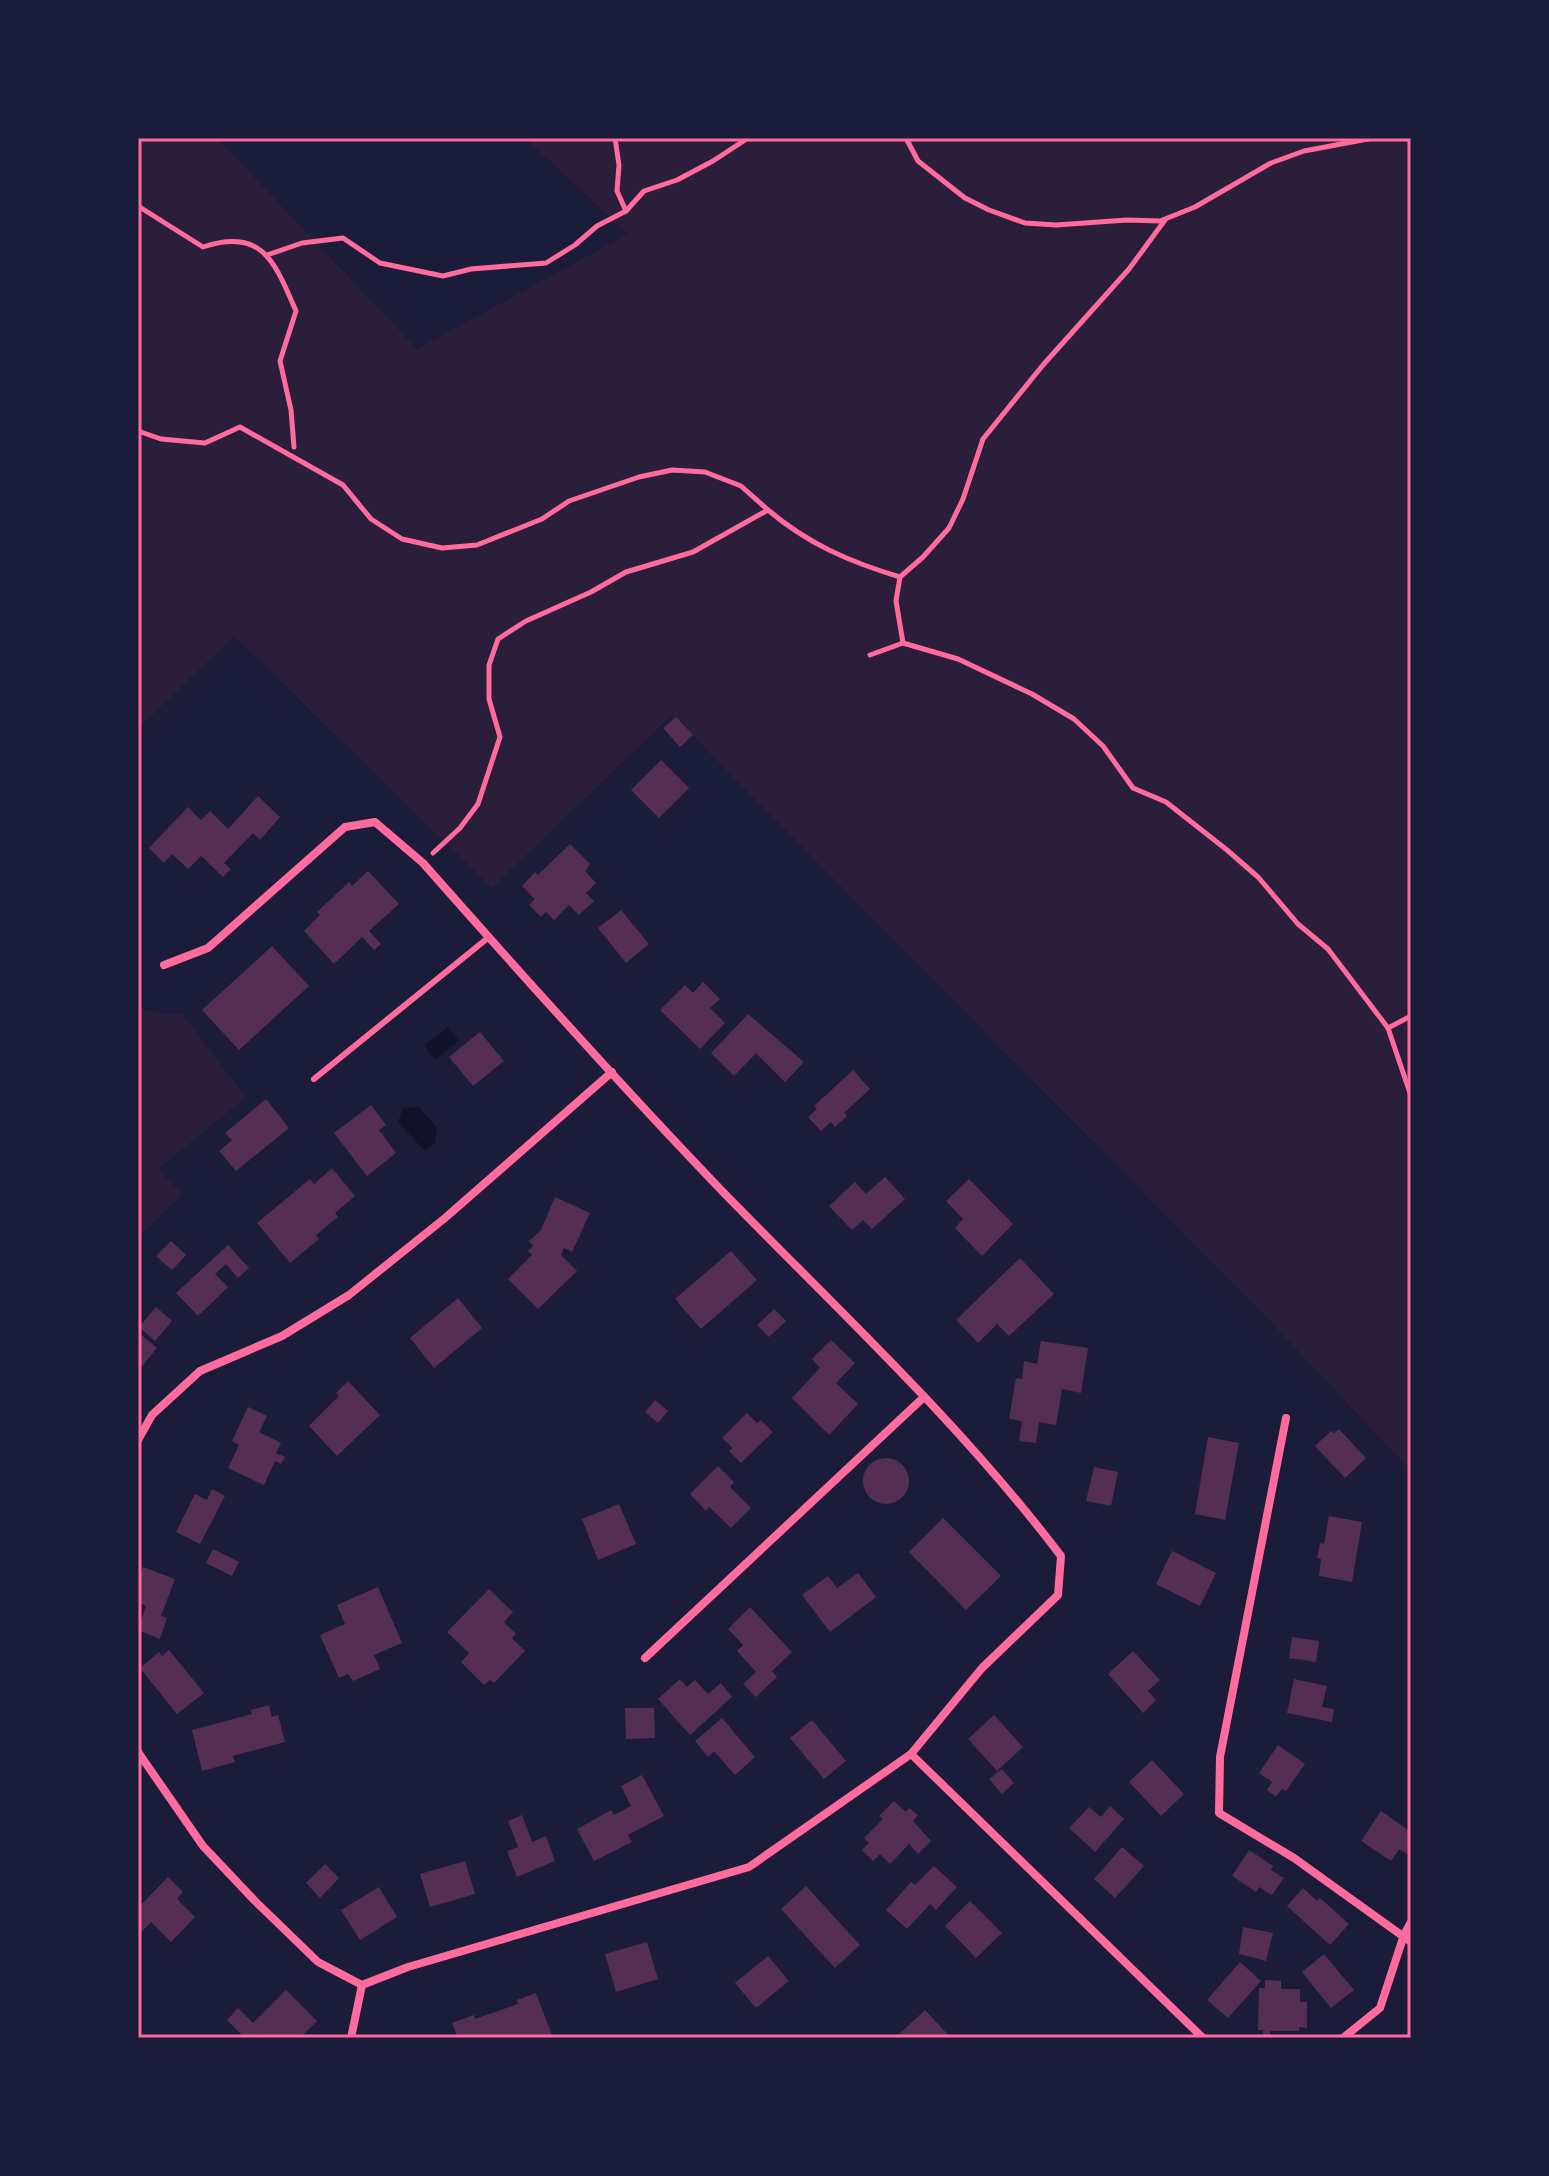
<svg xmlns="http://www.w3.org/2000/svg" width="1549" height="2176" font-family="'Source Sans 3',sans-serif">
	<rect width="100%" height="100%" fill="#1b1b3a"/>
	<g fill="#2a1e3b">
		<polygon points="138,138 217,138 417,349 628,234 525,138 1411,138 1411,1471 1264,1315 672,715 492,888 234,636 138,729"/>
		<polygon points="138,1008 166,1015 181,1013 246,1097 158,1169 182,1194 138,1238"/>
	</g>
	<g fill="#12122b">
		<polygon points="448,1027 459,1041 435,1060 424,1045"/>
		<polygon points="419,1107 437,1128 435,1143 425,1151 398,1122 403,1108"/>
	</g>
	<g fill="#542f53">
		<polygon points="676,717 693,735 680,747 663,728"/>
		<polygon points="661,760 689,788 659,818 631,790"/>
		<polygon points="258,796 280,817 260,840 253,833 224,863 231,869 223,877 201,856 188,869 172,854 164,863 149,848 188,807 201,820 210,811 228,829"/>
		<polygon points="570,844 590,864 585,871 596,883 586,893 594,901 579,915 569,905 554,920 546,912 541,917 529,905 535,899 522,886 535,872 538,875"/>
		<polygon points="368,871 399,904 369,931 381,944 374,950 362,937 334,964 304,931 320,915 317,912 349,882 352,886"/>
		<polygon points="621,910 649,944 626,963 598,928"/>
		<polygon points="272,946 309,986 239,1050 202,1010"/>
		<polygon points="703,982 720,999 710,1008 725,1023 700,1049 660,1010 685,985 693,993"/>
		<polygon points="748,1014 804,1062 785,1082 756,1053 734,1076 711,1053"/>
		<polygon points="480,1032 504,1061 473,1086 449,1057"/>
		<polygon points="853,1070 870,1089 844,1113 847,1116 835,1127 831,1122 821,1131 808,1117 817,1109 814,1106"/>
		<polygon points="266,1099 289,1128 236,1171 219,1151 232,1140 225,1133"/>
		<polygon points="371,1105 386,1125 379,1130 396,1153 367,1176 334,1133"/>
		<polygon points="332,1168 355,1196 335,1213 338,1217 316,1235 319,1239 290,1263 257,1223 310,1179 314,1184"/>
		<polygon points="885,1177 905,1199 872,1229 863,1220 852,1230 829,1206 855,1182 866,1194"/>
		<polygon points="969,1179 1013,1224 982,1256 955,1228 963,1219 946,1201"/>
		<polygon points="555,1197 590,1213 572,1252 564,1248 561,1255 577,1271 538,1309 508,1279 532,1255 528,1251 533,1246 529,1241 541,1230"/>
		<polygon points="171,1241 186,1255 172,1270 156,1256"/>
		<polygon points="228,1245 249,1268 238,1278 226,1264 215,1274 228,1287 198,1316 176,1293"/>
		<polygon points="731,1251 757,1280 701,1329 675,1299"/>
		<polygon points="1020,1258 1054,1294 1009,1336 997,1324 978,1343 956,1320"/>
		<polygon points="458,1298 482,1328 434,1368 410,1338"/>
		<polygon points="156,1307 172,1321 155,1341 139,1327"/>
		<polygon points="774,1309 786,1321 769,1337 757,1325"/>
		<polygon points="138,1332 157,1348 138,1371"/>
		<polygon points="831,1340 855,1363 836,1383 858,1404 829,1435 792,1398 820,1368 812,1359"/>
		<polygon points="1041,1341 1088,1348 1081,1393 1062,1389 1056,1425 1039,1422 1036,1443 1019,1441 1022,1421 1009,1419 1016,1378 1022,1379 1024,1361 1037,1364"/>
		<polygon points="348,1381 380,1415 337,1456 309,1426 339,1396 336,1393"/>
		<polygon points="655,1400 668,1411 658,1423 645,1412"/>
		<polygon points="248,1407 267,1416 259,1432 281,1443 276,1453 285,1457 281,1464 275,1461 264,1485 228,1468 239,1445 232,1441"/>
		<polygon points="747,1413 757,1423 761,1420 773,1432 741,1463 729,1451 733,1448 722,1438"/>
		<polygon points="1339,1429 1366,1458 1345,1478 1315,1446 1331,1431 1334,1433"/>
		<polygon points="1208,1437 1239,1443 1225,1520 1195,1514"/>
		<circle cx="886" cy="1481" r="23"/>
		<polygon points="718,1466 734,1482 730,1487 751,1508 731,1528 709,1507 706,1511 690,1494"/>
		<polygon points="1094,1467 1118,1472 1111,1506 1086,1501"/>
		<polygon points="212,1489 225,1496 200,1544 176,1532 195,1494 207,1500"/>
		<polygon points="619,1504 636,1544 598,1560 582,1519"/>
		<polygon points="1329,1516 1362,1522 1352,1582 1319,1576 1321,1559 1317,1558 1320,1543 1324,1544"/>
		<polygon points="943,1518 1001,1576 966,1610 909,1552"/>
		<polygon points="213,1549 239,1562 232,1576 206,1563"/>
		<polygon points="1172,1551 1216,1573 1200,1606 1156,1584"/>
		<polygon points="143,1567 175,1579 161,1616 167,1618 160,1639 138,1630 146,1606 138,1602 138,1580"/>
		<polygon points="858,1573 876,1597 830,1632 802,1595 828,1576 837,1588"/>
		<polygon points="378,1587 402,1643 374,1655 380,1669 353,1681 348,1674 339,1678 320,1635 345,1624 337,1605"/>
		<polygon points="489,1589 513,1612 504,1622 516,1634 512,1638 525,1651 494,1683 490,1680 484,1685 461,1662 469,1653 447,1632"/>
		<polygon points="750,1607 792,1652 772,1671 777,1677 756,1697 743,1684 756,1672 737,1651 743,1645 728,1629"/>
		<polygon points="1292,1637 1319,1641 1316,1662 1289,1658"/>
		<polygon points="169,1650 204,1693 177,1714 140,1668 159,1652 162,1656"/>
		<polygon points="1133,1651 1160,1680 1148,1691 1156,1700 1143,1713 1108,1674"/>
		<polygon points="680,1679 687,1687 695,1680 708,1694 721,1683 732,1697 690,1735 658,1699"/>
		<polygon points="1294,1679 1327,1686 1322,1707 1334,1709 1332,1722 1287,1713"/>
		<polygon points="269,1705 272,1717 278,1715 285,1742 233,1756 235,1762 202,1771 192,1730 252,1714 251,1710"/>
		<polygon points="625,1708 654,1708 655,1738 626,1739"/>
		<polygon points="994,1715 1023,1747 997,1771 968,1739"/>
		<polygon points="722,1718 755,1757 735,1775 714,1751 708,1757 695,1741"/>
		<polygon points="812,1720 846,1761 824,1779 790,1738"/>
		<polygon points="1278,1745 1305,1764 1286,1791 1282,1789 1276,1797 1267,1790 1272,1782 1259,1773"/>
		<polygon points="1152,1760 1184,1794 1161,1816 1129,1782"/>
		<polygon points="1002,1769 1014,1783 1002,1794 989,1779"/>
		<polygon points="642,1775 664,1816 628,1835 632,1842 594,1861 577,1829 611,1810 614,1815 631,1806 621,1786"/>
		<polygon points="894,1801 906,1812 909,1808 918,1815 913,1821 931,1841 918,1854 909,1844 890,1864 880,1854 873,1861 862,1850 869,1843 864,1838 883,1819 879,1816"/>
		<polygon points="1110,1806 1124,1819 1095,1852 1069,1828 1089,1807 1101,1817"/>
		<polygon points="1381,1811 1411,1832 1411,1849 1407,1854 1399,1849 1391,1861 1361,1841"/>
		<polygon points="522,1815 532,1842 546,1836 555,1861 517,1877 507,1851 518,1847 508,1821"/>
		<polygon points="1122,1847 1144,1866 1115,1898 1094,1879"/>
		<polygon points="1249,1850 1273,1866 1271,1870 1284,1878 1272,1895 1259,1887 1256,1892 1232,1876"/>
		<polygon points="465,1861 475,1894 430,1907 420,1874"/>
		<polygon points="325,1864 339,1878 320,1898 306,1883"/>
		<polygon points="934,1866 957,1887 936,1910 930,1904 907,1929 886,1910 911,1882 915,1885"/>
		<polygon points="168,1877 183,1892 177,1899 195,1917 171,1942 151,1922 138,1935 138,1908"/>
		<polygon points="806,1886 860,1945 835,1968 781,1909"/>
		<polygon points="379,1887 397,1917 360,1940 341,1910"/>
		<polygon points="1303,1888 1317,1901 1320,1898 1349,1924 1330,1945 1287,1906"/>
		<polygon points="970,1901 1002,1933 976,1958 945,1926"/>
		<polygon points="1243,1927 1273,1933 1266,1961 1239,1954"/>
		<polygon points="647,1942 658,1979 616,1992 605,1954"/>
		<polygon points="1324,1954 1354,1990 1331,2008 1302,1972"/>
		<polygon points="768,1956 789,1981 756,2008 735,1983"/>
		<polygon points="1240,1962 1261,1981 1228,2018 1207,2000"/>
		<polygon points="1265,1980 1281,1981 1281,1989 1300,1989 1300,2002 1307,2002 1307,2028 1299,2027 1299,2031 1270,2031 1270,2038 1263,2038 1263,2030 1258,2030 1259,1988 1265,1988"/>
		<polygon points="286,1990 317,2021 300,2038 262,2038 257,2034 254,2038 245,2038 227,2020 238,2008 253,2023"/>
		<polygon points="536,1993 553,2038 458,2038 452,2023 474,2015 475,2019 518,2004 517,2000"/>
		<polygon points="925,2010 951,2038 895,2038"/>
	</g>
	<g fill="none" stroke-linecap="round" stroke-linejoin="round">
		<g stroke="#ff6b9d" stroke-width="5">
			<polyline points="615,138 619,165 617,191 626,211"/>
			<polyline points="906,138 918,161 965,198 989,210 1025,223 1056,225 1127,220 1160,221 1195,207 1271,163 1304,151 1373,138"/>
			<path d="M138,206l65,41c60,-20 72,16 93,64l-16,50 11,49 3,37"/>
			<polyline points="267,255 302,243 343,238 380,263 443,276 471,269 546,263 575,245 597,226 626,211 644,191 677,180 713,161 748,138"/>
			<polyline points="138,431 161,439 205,443 240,427 343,485 371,519 402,539 442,548 477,545 542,519 569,501 639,477 672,470 705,472 741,486 768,510"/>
			<polyline points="900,577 923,557 949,528 963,499 983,439 1043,365 1129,269 1165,220"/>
			<polyline points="870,655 903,643 958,659 1032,694 1074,719 1103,746 1133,788 1166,802 1227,850 1258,877 1298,924 1328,949 1388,1028 1411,1096"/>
			<path d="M433,853l27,-25 18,-24 22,-67 -11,-38v-34l9,-26 28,-18 65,-29 35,-20 67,-20 75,-42c40,34 82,52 132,67l-4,24 7,42"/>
			<polyline points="1388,1028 1411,1016"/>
		</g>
		<polyline stroke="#ff6b9d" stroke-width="6" points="314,1079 489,937"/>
		<g stroke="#ff6b9d" stroke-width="8">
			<path d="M164,965l44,-17 137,-121 30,-5 48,41c98,111 198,223 301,330 115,118 237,231 337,363l-3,39 -76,73 -71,86 292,284"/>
			<polyline points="1286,1418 1220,1757 1219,1813 1294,1858 1411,1942"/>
			<polyline points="138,1440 152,1415 200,1371 282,1336 349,1295 445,1218 612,1072"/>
			<polyline points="645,1658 924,1397"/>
			<polyline points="138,1752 203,1846 255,1901 318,1962 362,1985"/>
			<polyline points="351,2038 362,1985 408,1967 749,1867 911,1754"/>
			<polyline points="1343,2038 1380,2008 1404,1935 1411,1922"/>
		</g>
	</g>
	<rect width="1549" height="2176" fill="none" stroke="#1b1b3a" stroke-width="280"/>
	<rect x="140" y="140" width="1269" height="1896" fill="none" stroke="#ff6b9d" stroke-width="3"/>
</svg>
